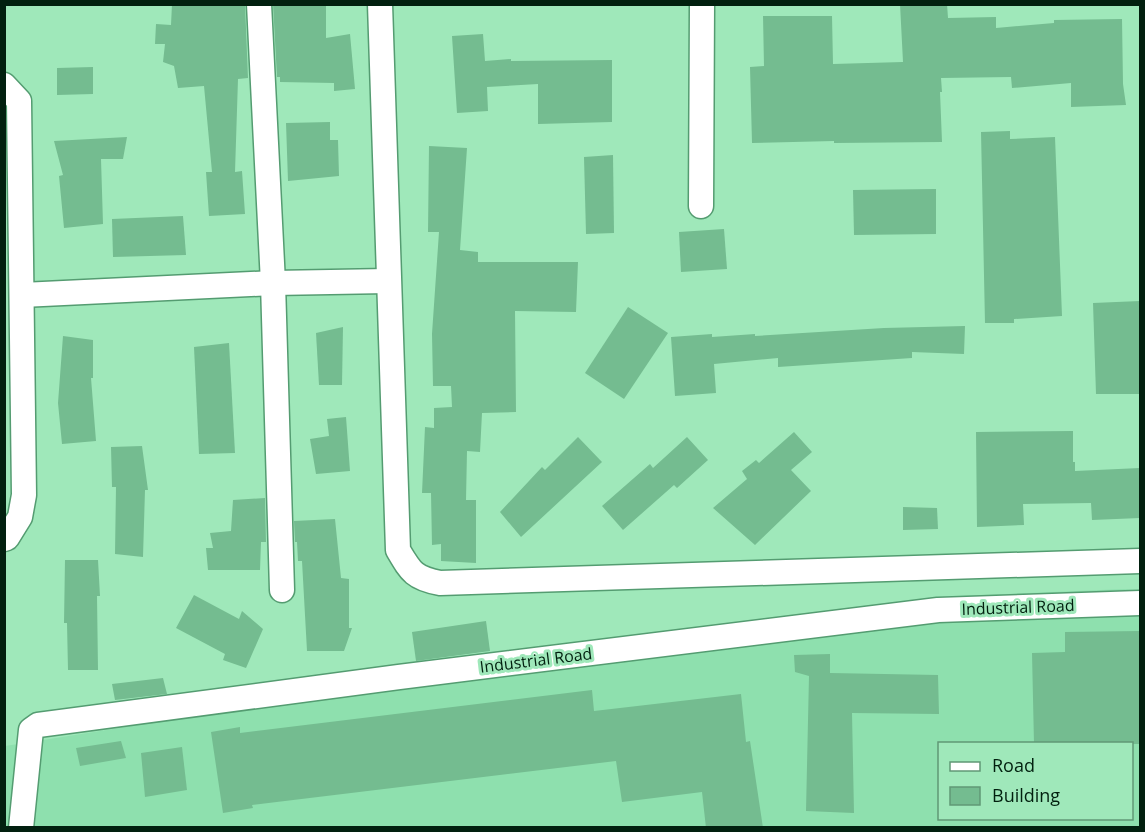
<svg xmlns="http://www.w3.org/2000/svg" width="1145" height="832" font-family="'Open Sans',sans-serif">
	<rect width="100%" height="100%" fill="#9fe8ba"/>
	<path fill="#8ee0ae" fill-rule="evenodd" d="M1125,589l15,1v237l-1135,1v-82l951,-150zM940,744h192v74h-192z"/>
	<g fill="#74bc90">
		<polygon points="172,4 245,4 248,78 238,79 235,172 242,171 245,214 209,216 206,172 212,172 204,86 178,88 174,66 163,62 165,44 155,44 156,24 171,25"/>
		<polygon points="273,4 326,4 326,38 350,34 355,89 334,91 334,83 280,82 280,77 277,77"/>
		<polygon points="900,4 947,4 948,18 996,17 996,28 1054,23 1054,20 1122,19 1123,84 1126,105 1071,107 1071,83 1012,88 1011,77 941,78 942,92 940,92 942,142 834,143 834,141 752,143 750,67 764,66 763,16 832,16 833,64 903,62"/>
		<polygon points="483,34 485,61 511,59 511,61 612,60 612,122 538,124 538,84 487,87 488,111 457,113 452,36"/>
		<polygon points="93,67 93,94 57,95 57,68"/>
		<polygon points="330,122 330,140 338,140 339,176 288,181 286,123"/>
		<polygon points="1010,131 1010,139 1055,137 1062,316 1014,319 1014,323 985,323 981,132"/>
		<polygon points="127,137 123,159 101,159 103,224 64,228 59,176 63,175 54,141"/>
		<polygon points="429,146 467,148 460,250 478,252 478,262 578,262 576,312 515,311 516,412 482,413 480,452 467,451 466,500 476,500 476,563 441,561 441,544 432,545 431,493 422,493 425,427 434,428 434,408 452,407 451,386 433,386 432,334 439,232 428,232"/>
		<polygon points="613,155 614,233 586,234 584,157"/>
		<polygon points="936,189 936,234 854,235 853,190"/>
		<polygon points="183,216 186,255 113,257 112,219"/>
		<polygon points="724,229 727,269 681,272 679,232"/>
		<polygon points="1140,301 1140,394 1096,394 1093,303"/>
		<polygon points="628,307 668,333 624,399 585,373"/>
		<polygon points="965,326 964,354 912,352 912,358 778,367 778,358 714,364 716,393 675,396 671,337 712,334 712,337 755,334 755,336 884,328"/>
		<polygon points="343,327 342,385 319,385 316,333"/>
		<polygon points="63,336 93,340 93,378 91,378 96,441 62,444 58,403"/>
		<polygon points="229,343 235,453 199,454 194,347"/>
		<polygon points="346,417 350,471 316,474 310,439 329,436 327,419"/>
		<polygon points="1073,431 1073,462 1075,462 1075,471 1140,468 1140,518 1092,520 1091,503 1023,504 1024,525 977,527 976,432"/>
		<polygon points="794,432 812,452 791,470 811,491 755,545 713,508 747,479 742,471 756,460 759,463"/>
		<polygon points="578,437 602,462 521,537 500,512 542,467 545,470"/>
		<polygon points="687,437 708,460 677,488 674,485 623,530 602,506 650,464 653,468"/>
		<polygon points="142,446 148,490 145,490 143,557 115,554 116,487 112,487 111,447"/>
		<polygon points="265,498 266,542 261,542 260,570 208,570 206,548 213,548 210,533 231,531 233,500"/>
		<polygon points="903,507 937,508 938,529 903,530"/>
		<polygon points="335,519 341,578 349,579 349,628 352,628 344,651 307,651 302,561 298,561 297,542 295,542 294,521"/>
		<polygon points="65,560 98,560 100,596 97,596 98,670 68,670 67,623 64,623"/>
		<polygon points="194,595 239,619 242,611 263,629 246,668 223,660 225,654 176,628"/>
		<polygon points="486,621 490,651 416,661 412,632"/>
		<polygon points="1140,631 1140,744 1034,744 1032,653 1065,652 1065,632"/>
		<polygon points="830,654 830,673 938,675 939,714 852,713 854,813 806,811 809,676 795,672 794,655"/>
		<polygon points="163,678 167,694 115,700 112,684"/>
		<polygon points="592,690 594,711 741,694 746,742 750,741 763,828 706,828 702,792 622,802 616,761 252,805 253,808 223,813 211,732 240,727 240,733"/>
		<polygon points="121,741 126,758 80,766 76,748"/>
		<polygon points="182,747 187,790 145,797 141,753"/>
	</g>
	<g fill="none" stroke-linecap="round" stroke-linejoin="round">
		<g stroke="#549c71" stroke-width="27">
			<g id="minor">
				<polyline points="259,4 273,283 282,590"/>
				<path d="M380,4l18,546c13,22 16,28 42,33l700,-22"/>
				<polyline points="4,85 19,101 24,495 20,517 7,538 4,539"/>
				<polyline points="701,206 702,4"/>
				<polyline points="22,295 273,283 388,281"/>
				<polyline points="21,828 31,730 38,725 399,677 938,610 1140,603"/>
			</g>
		</g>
		<use href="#minor" stroke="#fff" stroke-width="24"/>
	</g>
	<g text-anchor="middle" stroke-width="6" stroke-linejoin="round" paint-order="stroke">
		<g font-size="16" fill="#02200f" stroke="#9fe8ba">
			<text transform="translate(1018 607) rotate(-2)" y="6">Industrial Road</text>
			<text transform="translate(536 660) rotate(-7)" y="6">Industrial Road</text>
		</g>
	</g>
	<rect width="1145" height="832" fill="none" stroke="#02200f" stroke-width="12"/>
	<rect x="938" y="742" width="195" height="78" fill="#9fe8ba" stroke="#609876" stroke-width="1.5"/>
	<rect x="950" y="762" width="30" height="9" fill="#ffffff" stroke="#609876" stroke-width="1.5"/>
	<text x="992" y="772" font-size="18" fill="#02200f">Road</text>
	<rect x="950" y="787" width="30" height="18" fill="#74bc90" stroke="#609876" stroke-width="1.5"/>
	<text x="992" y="802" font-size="18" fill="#02200f">Building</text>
</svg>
